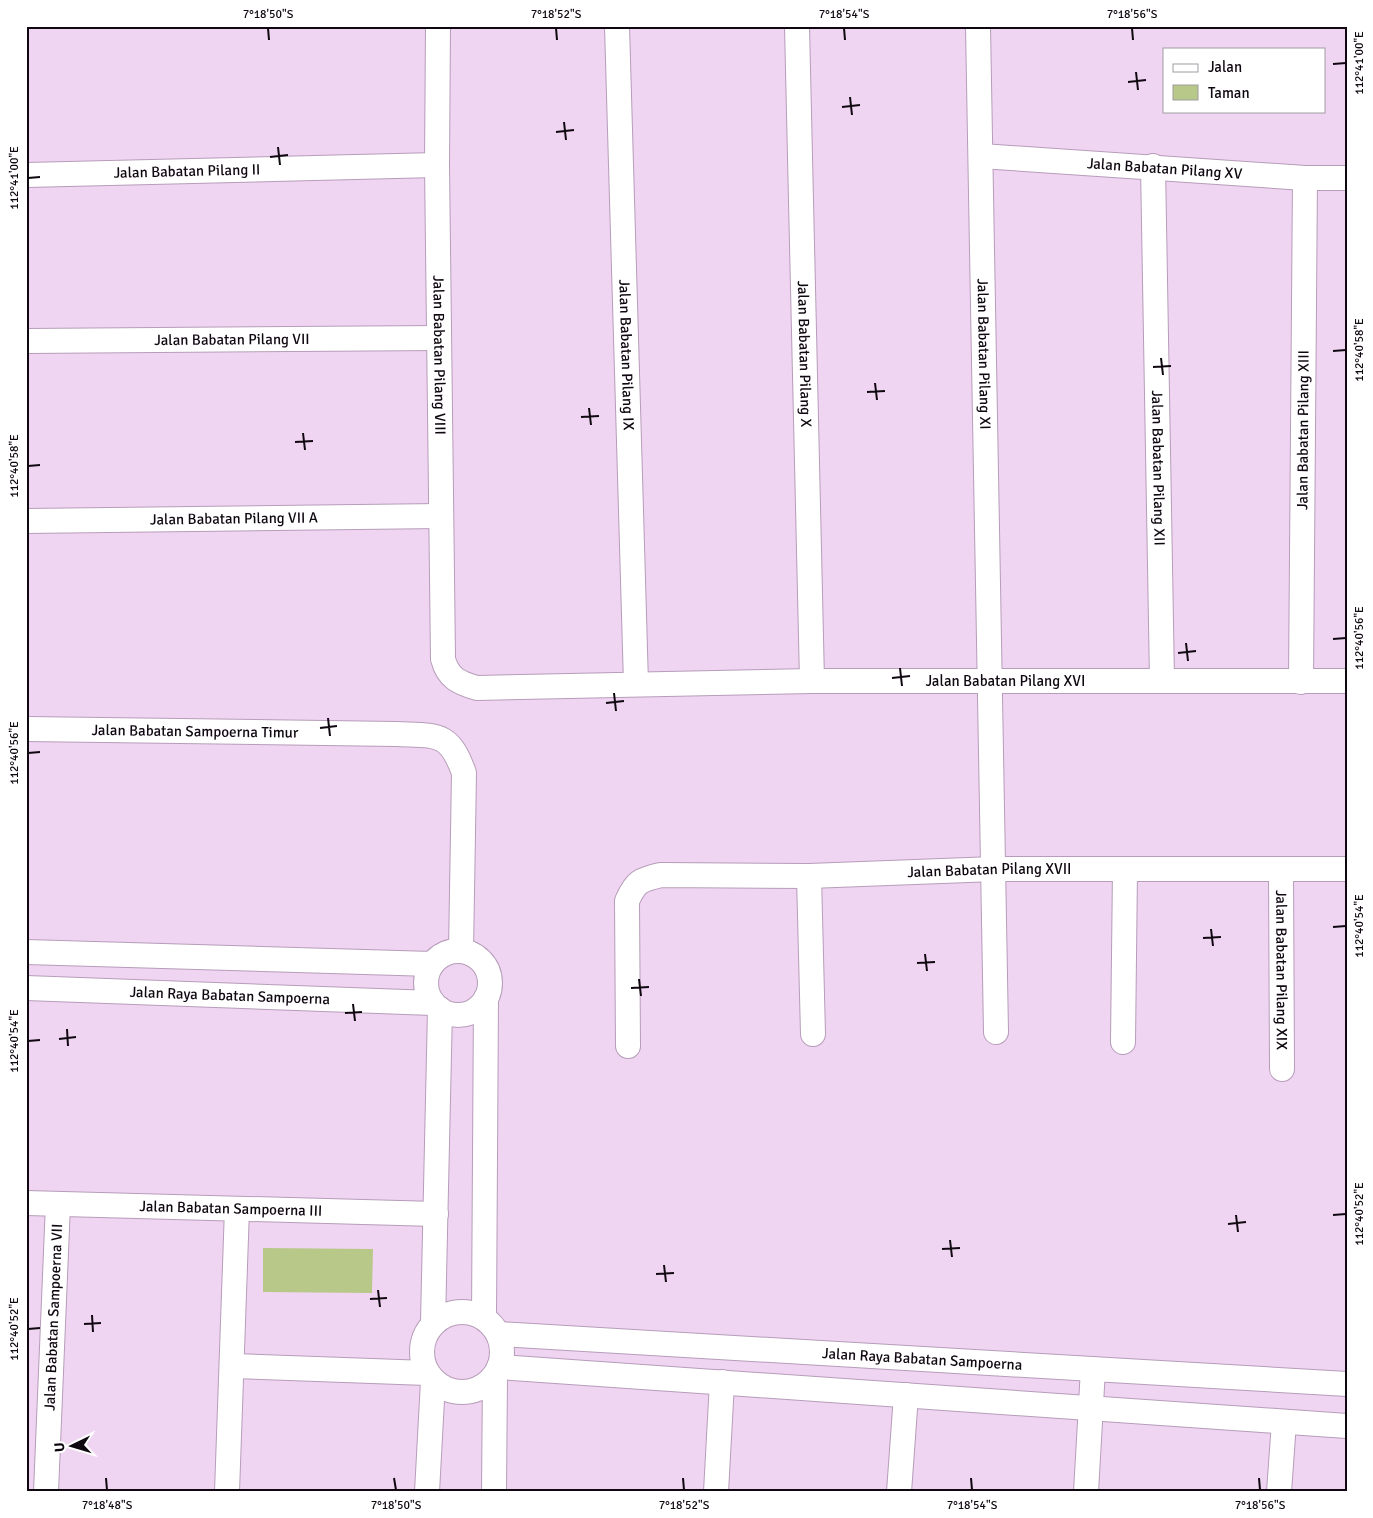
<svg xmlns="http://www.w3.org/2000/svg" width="1373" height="1518" font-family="Signika,sans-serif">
	<rect width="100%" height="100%" fill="#f0d5f2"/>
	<polygon fill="#b8c888" points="263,1248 373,1249 372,1293 263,1292"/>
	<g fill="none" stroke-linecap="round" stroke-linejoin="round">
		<g stroke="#b69db9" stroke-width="26">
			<g id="minor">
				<path id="s1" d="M438,26l-1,139 6,494c5,19 16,24 34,29l335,-7h535"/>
				<path id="s2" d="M617,26l19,658"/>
				<path id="s3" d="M797,26l15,655"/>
				<path id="s4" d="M978,26l18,1006"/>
				<path id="s5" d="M981,156l324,22h42"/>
				<path id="s6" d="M1153,166l9,514"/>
				<path id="s7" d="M26,175l411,-10"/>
				<path id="s8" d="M26,341l413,-3"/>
				<path id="s9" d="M26,521l415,-5"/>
				<path id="s10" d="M1301,682l4,-504"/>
				<path id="s11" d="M26,729l370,5c41,2 53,-3 68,39l-3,178"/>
				<path id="s12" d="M1281,870l1,199"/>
				<polyline points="809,876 813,1034"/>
				<circle cx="458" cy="983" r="32"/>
				<polyline points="26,952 432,964"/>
				<path id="s13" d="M26,988l407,15"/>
				<polyline points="1123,1042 1125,870"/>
				<path id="s14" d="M628,1046l-1,-145c9,-20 13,-21 34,-26l148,1 186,-7h352"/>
				<path id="s15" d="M26,1203l410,11"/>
				<circle cx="462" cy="1352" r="40"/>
				<polyline points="484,1318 486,998"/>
				<polyline points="433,1323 440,1009"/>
				<path id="s16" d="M498,1334l849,50"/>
				<polyline points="233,1366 427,1373"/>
				<polyline points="499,1367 1347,1426"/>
				<path id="s17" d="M46,1492l12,-288"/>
				<polyline points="227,1492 237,1209"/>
				<polyline points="427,1492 433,1381"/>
				<polyline points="494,1492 495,1375"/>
				<polyline points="716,1492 722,1382"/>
				<polyline points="899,1492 906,1395"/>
				<polyline points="1086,1492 1093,1369"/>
				<polyline points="1279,1492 1284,1422"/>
			</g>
		</g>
		<use href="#minor" stroke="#fff" stroke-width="24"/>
	</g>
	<path fill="none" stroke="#100811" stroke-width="2" d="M268,28l1,12M556,28l1,12M844,28l1,12M1132,28l1,12M1333,64l13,-1M1136,72l2,18M1128,82l18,-2M850,97l2,18M842,107l18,-2M564,122l2,18M556,132l18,-2M278,147l2,18M270,157l18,-2M28,178l12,-1M1333,351l13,-1M1161,358l2,17M1153,367l18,-1M875,383l2,17M867,392l18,-1M589,408l2,17M581,417l18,-1M303,433l2,17M295,442l18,-1M28,466l12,-1M1333,639l13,-1M1186,643l2,18M1178,653l18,-2M900,668l2,18M892,678l18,-2M614,693l2,18M606,703l18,-2M328,718l2,18M320,728l17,-2M28,753l12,-1M1333,927l13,-1M1211,929l2,17M1203,938l18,-1M925,954l2,17M917,963l18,-1M639,979l2,17M631,988l18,-1M353,1004l2,17M345,1013l17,-1M67,1029l1,17M59,1039l17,-2M28,1041l12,-1M1236,1215l2,17M1333,1215l13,-1M1228,1224l18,-2M950,1240l2,17M942,1249l18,-1M664,1265l2,17M656,1274l18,-1M378,1290l2,17M370,1299l17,-1M92,1315l1,17M84,1324l17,-1M28,1329l12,-1M106,1478l1,12M394,1478l2,12M683,1478l1,12M971,1478l1,12M1259,1478l1,12"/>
	<g text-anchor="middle" stroke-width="4.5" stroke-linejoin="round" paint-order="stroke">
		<g font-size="15" fill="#100811" stroke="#fff">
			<text dy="5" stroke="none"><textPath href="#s5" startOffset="184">Jalan Babatan Pilang XV</textPath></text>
			<text dy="5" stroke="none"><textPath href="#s7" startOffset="161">Jalan Babatan Pilang II</textPath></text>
			<text dy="5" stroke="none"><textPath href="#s8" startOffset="206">Jalan Babatan Pilang VII</textPath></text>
			<text dy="5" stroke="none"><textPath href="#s3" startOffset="328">Jalan Babatan Pilang X</textPath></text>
			<text dy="5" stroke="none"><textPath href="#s4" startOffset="328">Jalan Babatan Pilang XI</textPath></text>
			<text dy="5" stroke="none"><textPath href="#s1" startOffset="329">Jalan Babatan Pilang VIII</textPath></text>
			<text dy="5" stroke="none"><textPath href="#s2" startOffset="329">Jalan Babatan Pilang IX</textPath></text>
			<text dy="5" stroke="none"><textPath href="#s10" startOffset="252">Jalan Babatan Pilang XIII</textPath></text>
			<text dy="5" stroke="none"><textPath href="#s6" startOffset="302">Jalan Babatan Pilang XII</textPath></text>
			<text dy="5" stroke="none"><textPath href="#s9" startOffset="208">Jalan Babatan Pilang VII A</textPath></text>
			<text dy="5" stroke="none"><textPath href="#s1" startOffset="1209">Jalan Babatan Pilang XVI</textPath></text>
			<text dy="5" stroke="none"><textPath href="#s11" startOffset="169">Jalan Babatan Sampoerna Timur</textPath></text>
			<text dy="5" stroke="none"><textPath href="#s14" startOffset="519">Jalan Babatan Pilang XVII</textPath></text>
			<text dy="5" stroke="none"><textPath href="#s12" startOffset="100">Jalan Babatan Pilang XIX</textPath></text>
			<text dy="5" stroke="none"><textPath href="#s13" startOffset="204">Jalan Raya Babatan Sampoerna</textPath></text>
			<text dy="5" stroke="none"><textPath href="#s15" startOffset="205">Jalan Babatan Sampoerna III</textPath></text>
			<text dy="5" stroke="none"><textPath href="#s17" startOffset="175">Jalan Babatan Sampoerna VII</textPath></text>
			<text dy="5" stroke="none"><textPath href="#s16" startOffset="425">Jalan Raya Babatan Sampoerna</textPath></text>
		</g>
	</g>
	<rect width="1373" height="1518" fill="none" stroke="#ffffff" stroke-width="55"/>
	<rect x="1163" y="48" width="162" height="65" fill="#ffffff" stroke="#9f9ca0"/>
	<rect x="1173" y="64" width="25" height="8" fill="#ffffff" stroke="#9f9ca0"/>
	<text x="1208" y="72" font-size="15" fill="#100811">Jalan</text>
	<rect x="1173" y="85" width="25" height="15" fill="#b8c888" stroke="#9f9ca0"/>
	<text x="1208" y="98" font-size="15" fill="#100811">Taman</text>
	<g transform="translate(72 1446) rotate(265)" stroke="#ffffff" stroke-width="4" paint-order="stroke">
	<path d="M0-4L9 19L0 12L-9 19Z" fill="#100811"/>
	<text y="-8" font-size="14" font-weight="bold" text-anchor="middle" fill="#100811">U</text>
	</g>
	<rect x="28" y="28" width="1318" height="1462" fill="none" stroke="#100811" stroke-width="2"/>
	<g font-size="12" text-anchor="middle" fill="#100811">
		<text x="268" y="18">7°18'50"S</text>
		<text x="556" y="18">7°18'52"S</text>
		<text x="844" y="18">7°18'54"S</text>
		<text x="1132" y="18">7°18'56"S</text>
		<text transform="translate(1359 63) rotate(-90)" y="4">112°41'00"E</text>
		<text transform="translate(14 178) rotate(-90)" y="4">112°41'00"E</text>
		<text transform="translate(1359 350) rotate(-90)" y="4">112°40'58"E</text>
		<text transform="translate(14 466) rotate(-90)" y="4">112°40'58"E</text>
		<text transform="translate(1359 638) rotate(-90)" y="4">112°40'56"E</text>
		<text transform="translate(14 753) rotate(-90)" y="4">112°40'56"E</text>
		<text transform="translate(1359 926) rotate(-90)" y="4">112°40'54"E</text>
		<text transform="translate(14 1041) rotate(-90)" y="4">112°40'54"E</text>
		<text transform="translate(1359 1214) rotate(-90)" y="4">112°40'52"E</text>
		<text transform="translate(14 1329) rotate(-90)" y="4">112°40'52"E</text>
		<text x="107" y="1509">7°18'48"S</text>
		<text x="396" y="1509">7°18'50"S</text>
		<text x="684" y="1509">7°18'52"S</text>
		<text x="972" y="1509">7°18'54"S</text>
		<text x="1260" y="1509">7°18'56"S</text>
	</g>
</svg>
